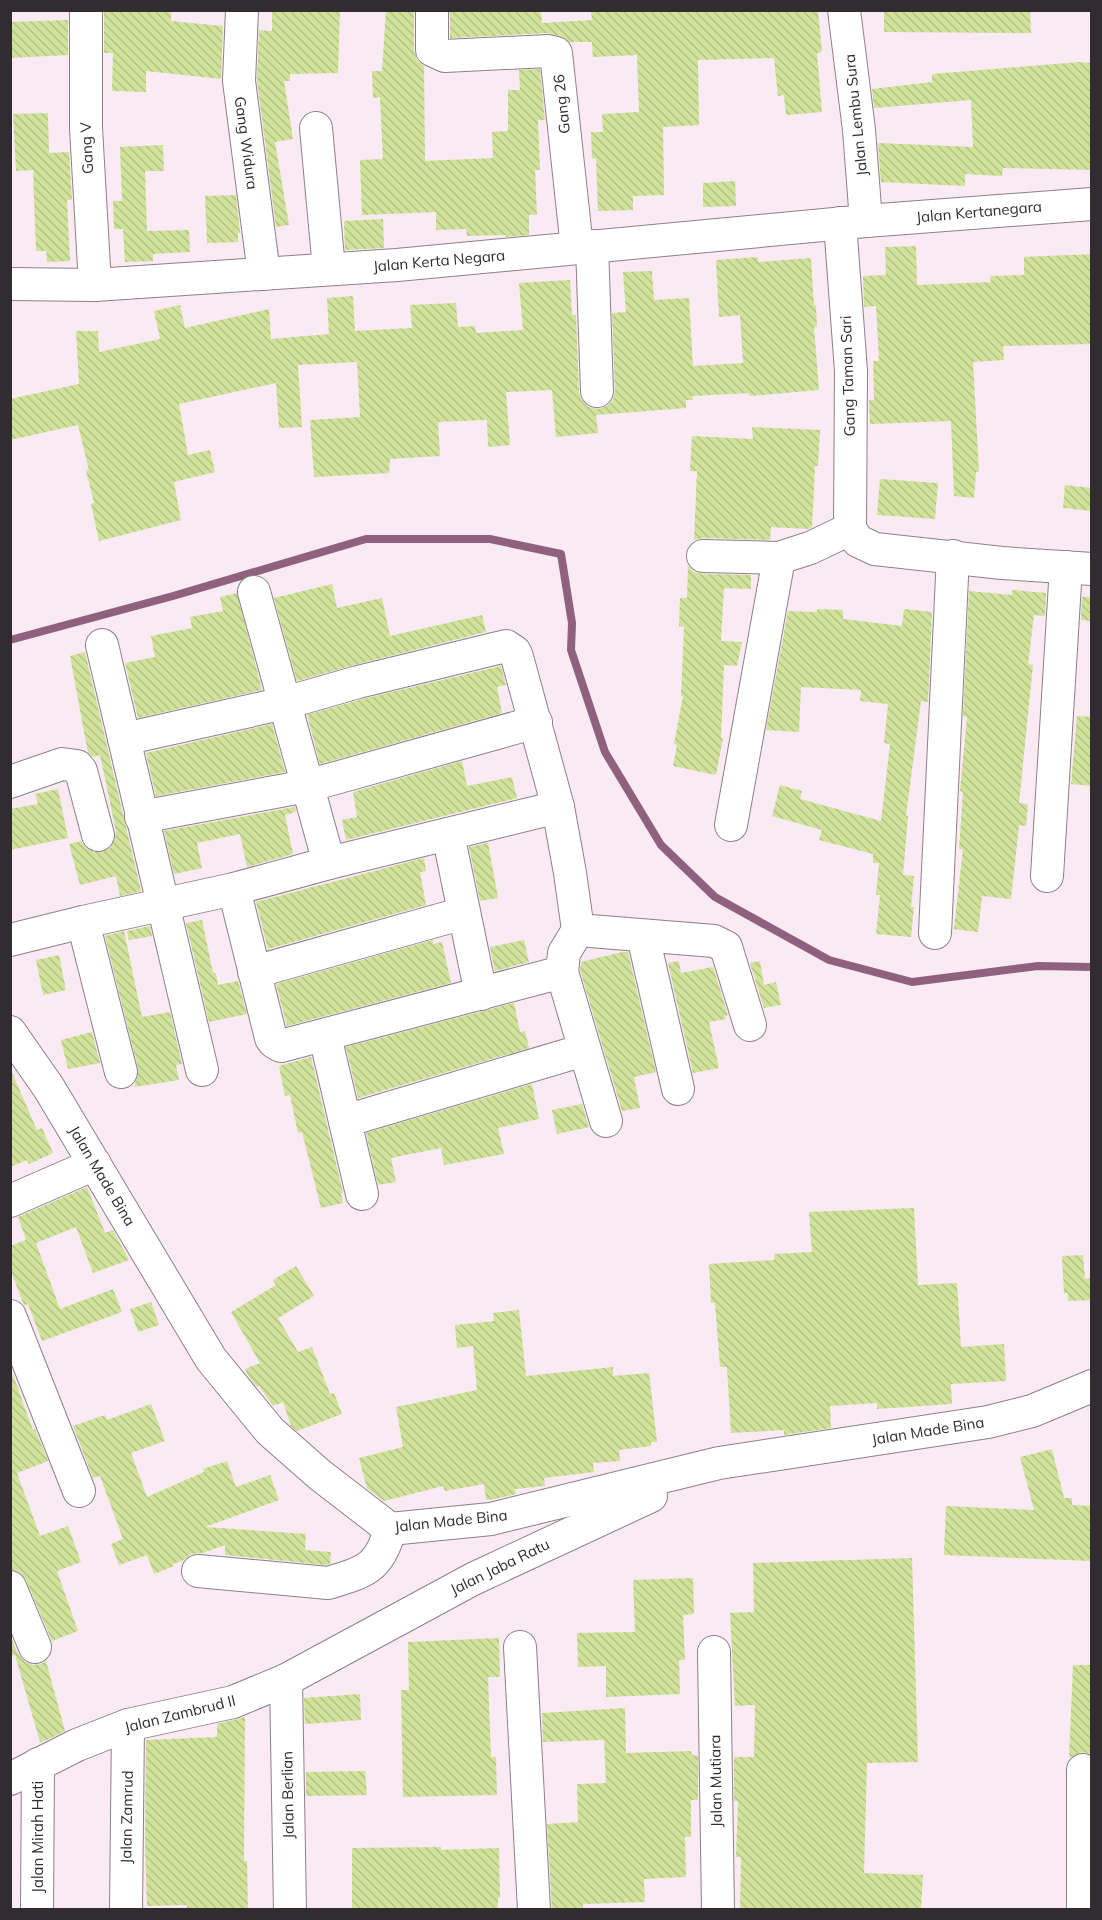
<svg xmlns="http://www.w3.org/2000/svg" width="1102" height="1920" font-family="Mulish,sans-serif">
	<defs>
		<pattern id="building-back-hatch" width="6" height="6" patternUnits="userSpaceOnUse" patternTransform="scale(1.5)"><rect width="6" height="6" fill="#d1e39a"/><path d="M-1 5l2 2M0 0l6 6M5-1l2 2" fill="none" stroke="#b4c385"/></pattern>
	</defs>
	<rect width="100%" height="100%" fill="#f9eaf3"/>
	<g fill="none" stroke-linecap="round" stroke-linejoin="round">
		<polyline stroke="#90617f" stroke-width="8" points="10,640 173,596 366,539 490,539 561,554 572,623 571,650 605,752 661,845 715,897 829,960 912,982 1038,966 1092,967"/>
	</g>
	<g fill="url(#building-back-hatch)">
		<polygon points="104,10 171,10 171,21 223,26 221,79 146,71 146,92 112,91 113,53 104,53"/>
		<polygon points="272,10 340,10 338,73 290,74 290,81 284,81 293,139 275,142 289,225 276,227 257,80 259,30 272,31"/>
		<polygon points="386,10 414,10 414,51 417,60 424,66 425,161 493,158 492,132 508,131 508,90 520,90 519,70 540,69 545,120 538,120 540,170 535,170 537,215 529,215 529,235 506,237 506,235 467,236 466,229 436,230 436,212 362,215 360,160 383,159 380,97 373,98 372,71 382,71"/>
		<polygon points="450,10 541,10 542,23 592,20 591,11 818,10 822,52 817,53 822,112 786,115 784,95 778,96 774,58 698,60 699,125 663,127 664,195 633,196 633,210 598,211 596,158 592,159 591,132 603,132 602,114 639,112 637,55 593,57 592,42 570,42 560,36 547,33 450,38"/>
		<polygon points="884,10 1030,10 1031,33 884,32"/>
		<polygon points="68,20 68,55 10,58 10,22"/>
		<polygon points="1079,62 1092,63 1092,170 1003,168 1002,176 965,174 965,186 881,182 878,143 973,147 971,100 874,108 872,89 932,82 932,74"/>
		<polygon points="48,113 49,153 69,152 72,200 67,200 70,261 47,262 46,251 36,251 33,170 16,171 13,114"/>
		<polygon points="163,145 164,171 145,171 147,231 189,230 190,252 153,254 153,261 125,262 123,229 114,229 113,201 122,201 120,147"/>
		<polygon points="735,181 736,206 703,207 703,183"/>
		<polygon points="236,195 240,233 238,233 238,242 207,243 205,196"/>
		<polygon points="383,219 384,248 345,250 344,221"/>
		<polygon points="916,246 917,285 991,282 990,276 1024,275 1024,257 1092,254 1092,344 1003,346 1004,360 973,362 979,472 976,472 974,498 954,496 951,421 870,424 869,400 874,400 873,361 879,361 876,306 864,307 863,276 886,275 885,247"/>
		<polygon points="758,257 758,262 811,258 814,306 816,305 817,327 814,327 819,390 749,396 749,393 692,396 693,400 686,400 686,408 596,415 598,433 556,437 552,390 506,392 510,445 488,447 487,420 438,422 440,456 390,459 389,473 314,477 310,420 360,417 357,362 298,365 302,427 279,428 276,383 179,404 188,455 210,450 215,472 174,482 181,520 99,541 91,504 94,503 86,471 89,470 78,425 10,440 10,399 79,384 76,331 98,331 99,352 160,339 154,311 180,305 185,328 269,309 271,339 329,334 327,298 353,296 355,331 412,328 410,305 456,303 458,327 475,326 476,333 523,330 519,283 570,280 572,315 576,315 579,392 582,401 588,407 598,409 607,406 613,400 615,391 612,313 626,312 623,272 652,271 654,300 689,298 693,366 743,363 740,315 719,317 716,260"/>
		<polygon points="752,427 820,430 818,466 815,466 812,527 808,529 771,527 770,540 703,538 694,540 697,471 690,471 692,436 753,439"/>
		<polygon points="880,479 938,483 935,519 877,515"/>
		<polygon points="1065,485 1092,488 1092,511 1063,508"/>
		<polygon points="688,566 694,572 703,574 751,575 751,589 724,588 721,641 742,642 737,666 724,665 721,738 723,738 716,775 673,766 677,745 674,744 683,696 681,696 684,627 679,626 680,598 687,598"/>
		<polygon points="332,584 337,608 382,598 390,636 482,615 486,632 354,665 297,681 274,598"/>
		<polygon points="1012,590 1046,593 1045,616 1034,615 1028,664 1033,665 1019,803 1028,804 1026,826 1019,825 1011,899 982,896 978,932 954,929 963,849 959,849 963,792 960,791 967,717 963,716 969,591 1012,595"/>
		<polygon points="237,593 262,690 138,718 125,663 155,657 151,636 192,628 190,617 223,611 220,597"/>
		<polygon points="1082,597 1092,597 1092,621 1081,620"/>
		<polygon points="817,609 843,610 843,619 902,626 904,609 932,612 928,702 921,701 906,816 908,816 903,875 914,876 911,907 914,907 911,937 876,934 880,895 876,895 879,863 873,863 873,854 819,840 822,830 772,816 780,785 802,791 800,799 881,821 882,813 890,744 884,743 888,704 860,701 861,690 801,687 799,732 766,730 788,611 817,612"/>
		<polygon points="85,652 141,891 120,896 116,876 80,885 69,844 81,841 86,848 93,852 102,852 110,848 115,839 116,831 100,755 93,757 88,753 70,656"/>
		<polygon points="501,666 506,685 497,687 502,713 320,764 307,715 363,699"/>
		<polygon points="1077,716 1092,717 1092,786 1071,784"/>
		<polygon points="272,724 285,772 156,796 146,753"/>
		<polygon points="462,761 467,786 512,777 517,798 346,840 342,820 357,817 353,792"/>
		<polygon points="58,789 68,838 10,850 10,809 38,804 35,794"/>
		<polygon points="295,807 296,812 285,815 293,854 247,867 240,834 197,843 202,868 174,874 164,831"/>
		<polygon points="488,843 498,898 480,901 469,847"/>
		<polygon points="424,858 426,871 420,872 426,905 268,949 256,902"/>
		<polygon points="202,920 213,973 216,973 218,985 238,981 247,1014 209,1022 186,923"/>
		<polygon points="150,926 152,936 129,940 127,931"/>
		<polygon points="124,931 142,1017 170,1012 182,1064 176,1065 179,1080 134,1087 138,1076 138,1068 105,936"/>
		<polygon points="433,940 433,944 442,942 451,983 287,1026 276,984"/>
		<polygon points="524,940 529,962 495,971 490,947"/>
		<polygon points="622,952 628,952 656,1072 634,1077 640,1108 622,1111 580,970 581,962"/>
		<polygon points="59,955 66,990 43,995 36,960"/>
		<polygon points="679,961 681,973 713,967 728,1015 725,1016 726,1019 709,1022 719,1068 693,1073 668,963"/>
		<polygon points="760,961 764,985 776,982 781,1005 764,1008 750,963"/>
		<polygon points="514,1003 520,1032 525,1031 529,1048 358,1098 346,1047"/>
		<polygon points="92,1032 100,1063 68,1069 61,1040"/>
		<polygon points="311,1057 343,1193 341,1193 343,1203 321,1208 302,1132 298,1133 290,1095 285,1096 279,1066"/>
		<polygon points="10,1068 37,1130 42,1128 53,1153 29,1164 27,1160 10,1167"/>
		<polygon points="532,1084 539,1119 498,1128 504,1154 444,1165 441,1148 391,1158 396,1182 378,1185 366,1133"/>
		<polygon points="582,1104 589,1127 557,1134 552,1110"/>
		<polygon points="87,1187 105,1233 113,1230 129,1260 93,1273 76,1227 36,1243 60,1309 113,1289 122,1312 42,1341 28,1304 24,1305 10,1269 10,1246 26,1240 18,1217"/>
		<polygon points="914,1208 918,1285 957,1283 961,1347 1004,1344 1006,1381 951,1384 952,1404 877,1409 877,1403 830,1406 831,1428 784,1435 784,1430 731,1433 727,1367 720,1367 715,1303 711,1303 709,1264 774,1260 774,1254 812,1252 809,1212"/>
		<polygon points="1083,1255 1085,1279 1092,1278 1092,1300 1068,1301 1068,1293 1064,1293 1062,1256"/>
		<polygon points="296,1266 314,1296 278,1318 298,1352 312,1347 330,1394 334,1393 342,1414 297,1431 291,1426 283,1402 273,1406 259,1386 257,1387 247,1374 245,1369 260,1363 231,1312 276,1285 273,1280"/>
		<polygon points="151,1302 159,1325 138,1332 130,1309"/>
		<polygon points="519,1310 526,1376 613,1367 613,1376 649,1373 657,1442 651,1442 651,1446 619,1450 620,1461 593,1463 594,1472 544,1478 545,1486 515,1489 516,1494 495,1499 486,1500 484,1484 445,1491 443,1486 384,1501 367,1488 359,1458 403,1447 396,1407 477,1390 473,1346 457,1348 455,1325 494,1321 493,1313"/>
		<polygon points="13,1375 33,1430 35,1429 48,1461 17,1473 40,1536 68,1526 81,1562 57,1571 78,1631 52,1641 26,1580 20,1572 10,1569 10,1376"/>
		<polygon points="151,1404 165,1441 131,1453 147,1497 204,1472 203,1469 227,1461 236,1487 270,1475 279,1500 205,1527 306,1534 305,1550 331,1552 330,1564 326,1565 225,1555 225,1545 202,1553 191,1554 184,1560 173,1564 174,1566 154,1574 147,1555 119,1565 111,1544 123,1539 100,1476 93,1478 73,1426 105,1415 107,1420"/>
		<polygon points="1052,1449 1064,1498 1072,1498 1072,1505 1092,1506 1092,1561 944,1555 946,1506 1034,1510 1020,1457"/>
		<polygon points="912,1558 918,1762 867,1763 864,1873 923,1875 921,1910 740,1910 741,1857 736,1857 738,1801 734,1801 734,1757 754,1757 755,1705 735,1706 730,1613 754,1612 753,1563"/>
		<polygon points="693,1578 694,1614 683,1615 685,1660 679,1660 680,1694 606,1697 606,1666 578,1667 577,1633 635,1632 633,1580"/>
		<polygon points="10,1635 18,1654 25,1662 33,1665 41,1664 46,1661 65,1731 49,1739 40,1742 15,1655 10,1656"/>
		<polygon points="499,1638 500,1677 488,1677 491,1757 496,1757 497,1795 403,1797 401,1690 409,1690 408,1642"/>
		<polygon points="1073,1665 1092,1665 1092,1754 1082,1752 1071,1757 1069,1757"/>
		<polygon points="360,1694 361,1720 305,1724 304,1698"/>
		<polygon points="625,1708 626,1753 691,1751 692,1755 698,1756 698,1800 691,1800 691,1837 685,1837 686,1877 644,1879 645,1902 583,1904 583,1910 552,1910 547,1824 578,1822 577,1784 606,1783 604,1740 543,1742 542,1713"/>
		<polygon points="245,1717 244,1861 247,1861 248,1910 187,1910 187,1905 147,1906 145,1845 146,1740 217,1737 217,1724"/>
		<polygon points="365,1771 367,1795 306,1796 306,1772"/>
		<polygon points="441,1847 441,1850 499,1848 500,1898 498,1898 498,1910 378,1908 378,1910 352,1910 352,1848"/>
	</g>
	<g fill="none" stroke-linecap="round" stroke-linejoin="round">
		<g stroke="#8e8088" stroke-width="34">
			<g id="minor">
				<polyline points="86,10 86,128 95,285"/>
				<polyline points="242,10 239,81 264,274"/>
				<polyline points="432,10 432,50 445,56 548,51 556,53 577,248"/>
				<polyline points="844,10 859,130 866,221"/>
				<polyline points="316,128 329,269"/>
				<polyline points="840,223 851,371 850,529"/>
				<polyline points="592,246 597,391"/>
				<polyline points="10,284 95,285 397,265 866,221 1092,204"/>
				<polyline points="850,529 858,541 875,549 1002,563 1092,569"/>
				<polyline points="703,556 779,558"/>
				<polyline points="254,592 329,863"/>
				<polyline points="102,645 202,1070"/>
				<polyline points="124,739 285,703 358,682 506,646 515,652 517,657 558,807"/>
				<polyline points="10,782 62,764 77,766 81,771 98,835"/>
				<polyline points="141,817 307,786 536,722"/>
				<polyline points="731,825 779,558 810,548 850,529"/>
				<polyline points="448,834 481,994"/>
				<polyline points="1047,876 1066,567"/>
				<polyline points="234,889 271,1038 274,1042 281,1046 562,972 564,953 578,930"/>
				<polyline points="83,922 121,1072"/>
				<polyline points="935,933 953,556"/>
				<polyline points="643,936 678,1089"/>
				<polyline points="10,940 83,922 234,889 329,863 558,807 570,873 578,930 714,941 726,947 750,1025"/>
				<polyline points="254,972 464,913"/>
				<polyline points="562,972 606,1121"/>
				<polyline points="10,1032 49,1088 211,1359 270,1431 320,1475 390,1529 491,1519 719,1463 988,1422 1032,1411 1092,1386"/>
				<polyline points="325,1036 362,1194"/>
				<polyline points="345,1121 584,1050"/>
				<polyline points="10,1201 95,1164"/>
				<polyline points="10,1316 79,1491"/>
				<path d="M198,1571l130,12c37,-11 52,-15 62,-54"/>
				<polyline points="10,1587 35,1647"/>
				<polyline points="520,1647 534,1910"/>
				<polyline points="714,1652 718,1910"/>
				<polyline points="286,1680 290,1910"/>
				<polyline points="10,1779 77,1745 128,1725 233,1702 286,1680 473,1579 651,1496"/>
				<polyline points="37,1910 38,1764"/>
				<polyline points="126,1910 128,1725"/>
				<polyline points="1083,1910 1083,1770"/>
			</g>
		</g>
		<use href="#minor" stroke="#fff" stroke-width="32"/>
	</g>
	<g text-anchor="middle" stroke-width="5" stroke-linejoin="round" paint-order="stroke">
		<g font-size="15" fill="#312c2f" stroke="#fff">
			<text transform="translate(562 104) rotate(-96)" y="5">Gang 26</text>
			<text transform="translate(856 115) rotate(-96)" y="5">Jalan Lembu Sura</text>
			<text transform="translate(246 143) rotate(82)" y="5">Gang Widura</text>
			<text transform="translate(87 148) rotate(-93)" y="5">Gang V</text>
			<text transform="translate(979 212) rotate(-5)" y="5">Jalan Kertanegara</text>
			<text transform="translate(439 261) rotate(-5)" y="5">Jalan Kerta Negara</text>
			<text transform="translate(848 376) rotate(-92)" y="5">Gang Taman Sari</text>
			<text transform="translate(102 1176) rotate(59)" y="5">Jalan Made Bina</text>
			<text transform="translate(928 1431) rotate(-9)" y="5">Jalan Made Bina</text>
			<text transform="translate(451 1521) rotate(-6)" y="5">Jalan Made Bina</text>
			<text transform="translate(500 1567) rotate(-26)" y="5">Jalan Jaba Ratu</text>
			<text transform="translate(180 1714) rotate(-14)" y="5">Jalan Zambrud II</text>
			<text transform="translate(716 1781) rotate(-91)" y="5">Jalan Mutiara</text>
			<text transform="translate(288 1795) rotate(-91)" y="5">Jalan Berlian</text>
			<text transform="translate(127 1817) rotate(-89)" y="5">Jalan Zamrud</text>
			<text transform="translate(38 1837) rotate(-90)" y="5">Jalan Mirah Hati</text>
		</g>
	</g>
	<rect width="1102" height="1920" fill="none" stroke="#312c2f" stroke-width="24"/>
</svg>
